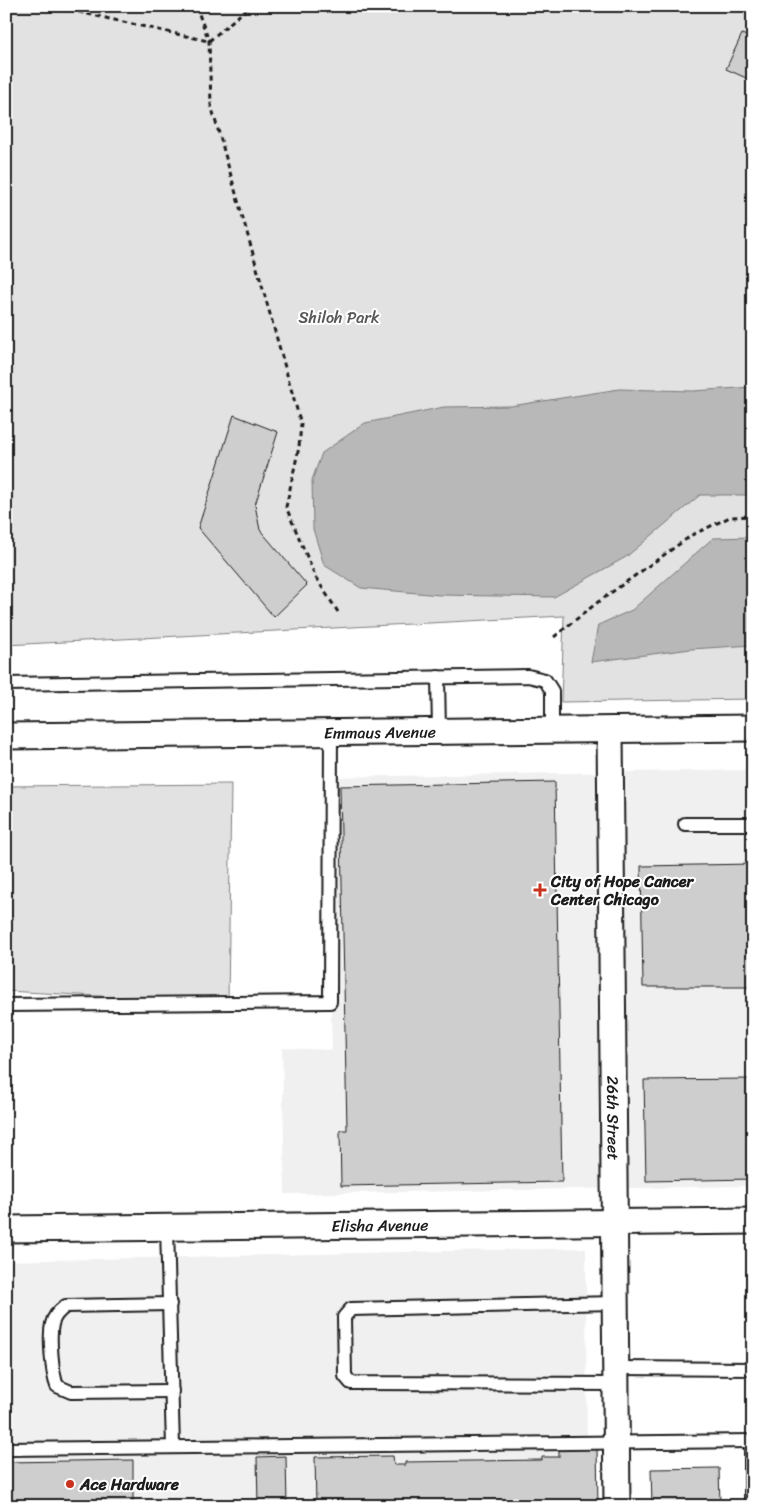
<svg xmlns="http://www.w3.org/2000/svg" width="759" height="1512" font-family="Sriracha,sans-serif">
	<rect width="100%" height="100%" fill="#fff"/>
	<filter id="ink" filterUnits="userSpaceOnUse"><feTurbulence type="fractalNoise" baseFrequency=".02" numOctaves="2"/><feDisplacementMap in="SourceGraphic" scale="10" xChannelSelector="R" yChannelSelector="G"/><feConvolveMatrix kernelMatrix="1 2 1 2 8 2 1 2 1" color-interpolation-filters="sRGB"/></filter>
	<g filter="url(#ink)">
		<g fill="#f0f0f0">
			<polygon points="753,770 753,1186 285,1194 282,1048 332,1050 325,777"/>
			<polygon points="586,1248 587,1506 6,1506 6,1261"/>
		</g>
		<g fill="#e2e2e2" stroke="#7f7f7f">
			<polygon points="6,6 753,6 753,699 561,702 564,616 6,645"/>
			<polygon points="231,784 228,1003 6,991 6,786"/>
		</g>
		<g fill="#b8b8b8" stroke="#7a7a7a">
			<polygon points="753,387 753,495 700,495 626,557 554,597 440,595 361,588 324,565 313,529 312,480 322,453 365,423 444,407 511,406 619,389 693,391"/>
			<polygon points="753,537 753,645 691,649 591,662 598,625 632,610 713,538"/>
		</g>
		<g fill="#cecece" stroke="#1c1c1c">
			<polygon points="742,34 753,39 753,81 726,69"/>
			<polygon points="234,415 278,432 255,505 260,530 307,585 274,617 198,528"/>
			<polygon points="555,782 562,1182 341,1186 340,1130 347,1130 340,786"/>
			<polygon points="753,864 753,987 643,987 641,866"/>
			<polygon points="753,1079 753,1179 646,1181 644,1080"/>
			<polygon points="597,1446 598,1506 316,1506 315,1457 393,1456 394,1465 405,1465 405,1462 542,1460 542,1457 559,1457 559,1448"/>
			<polygon points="286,1456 287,1506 258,1506 257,1457"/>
			<polygon points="133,1460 133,1506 6,1506 6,1462"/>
			<polygon points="719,1468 720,1506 652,1506 651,1469"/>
		</g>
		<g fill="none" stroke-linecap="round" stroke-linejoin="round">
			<g stroke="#1c1c1c" stroke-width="16">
				<g id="lane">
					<polyline points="438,677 439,731"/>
					<polyline points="6,684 528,676 545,680 552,691 552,730"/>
					<polyline points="685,824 753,824"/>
					<polyline points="6,1005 330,1002 331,731"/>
					<polyline points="167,1227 173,1447"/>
					<polyline points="615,1303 351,1309 344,1317 345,1376 351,1383 616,1384"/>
					<path d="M170,1304l-104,2c-6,4 -12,9 -14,18 -3,13 0,49 5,62l14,6 101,-1"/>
					<polyline points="616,1368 753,1369"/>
					<polyline points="751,1441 751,1506"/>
					<polyline points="6,1449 753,1441"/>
				</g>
			</g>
			<g stroke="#1c1c1c" stroke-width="29">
				<g id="street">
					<path id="s1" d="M610,730l7,776"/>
					<path id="s2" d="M6,736l747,-8"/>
					<path id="s3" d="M6,1229l747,-8"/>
				</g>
			</g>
			<g stroke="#1c1c1c" stroke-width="3" stroke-dasharray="5 4" stroke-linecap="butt">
				<polyline points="52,6 208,41"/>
				<polyline points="196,6 209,41 211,105 301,424 299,447 286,507 316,578 338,612"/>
				<polyline points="209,41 250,6"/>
				<polyline points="554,637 598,602 692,535 730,517 753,516"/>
			</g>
			<use href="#lane" stroke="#fff" stroke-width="12"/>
			<use href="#street" stroke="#fff" stroke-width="25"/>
		</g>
	</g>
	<g fill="#c8321e" stroke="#fff" stroke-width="2">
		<path d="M537.5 882.5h5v5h5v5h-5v5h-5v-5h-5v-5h5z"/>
		<circle cx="70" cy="1484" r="5"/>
	</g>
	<g text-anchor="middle" stroke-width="4" stroke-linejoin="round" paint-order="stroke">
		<g font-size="16" fill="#575757" stroke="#fff">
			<text x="339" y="323">Shiloh Park</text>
		</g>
		<g font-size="16" fill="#1c1c1c" stroke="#fff">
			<text dy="6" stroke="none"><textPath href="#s2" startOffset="374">Emmaus Avenue</textPath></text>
			<text dy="6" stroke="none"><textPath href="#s1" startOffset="388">26th Street</textPath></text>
			<text dy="6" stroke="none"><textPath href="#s3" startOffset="374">Elisha Avenue</textPath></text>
		</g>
		<g font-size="16" font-weight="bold" fill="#1c1c1c" stroke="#fff" text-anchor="start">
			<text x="551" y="887">City of Hope Cancer<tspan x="551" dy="18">Center Chicago</tspan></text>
			<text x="80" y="1490">Ace Hardware</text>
		</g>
	</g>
	<rect width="759" height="1512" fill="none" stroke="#fff" stroke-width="25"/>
	<rect x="12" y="12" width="734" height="1487" fill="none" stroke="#1c1c1c" stroke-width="2" filter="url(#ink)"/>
</svg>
